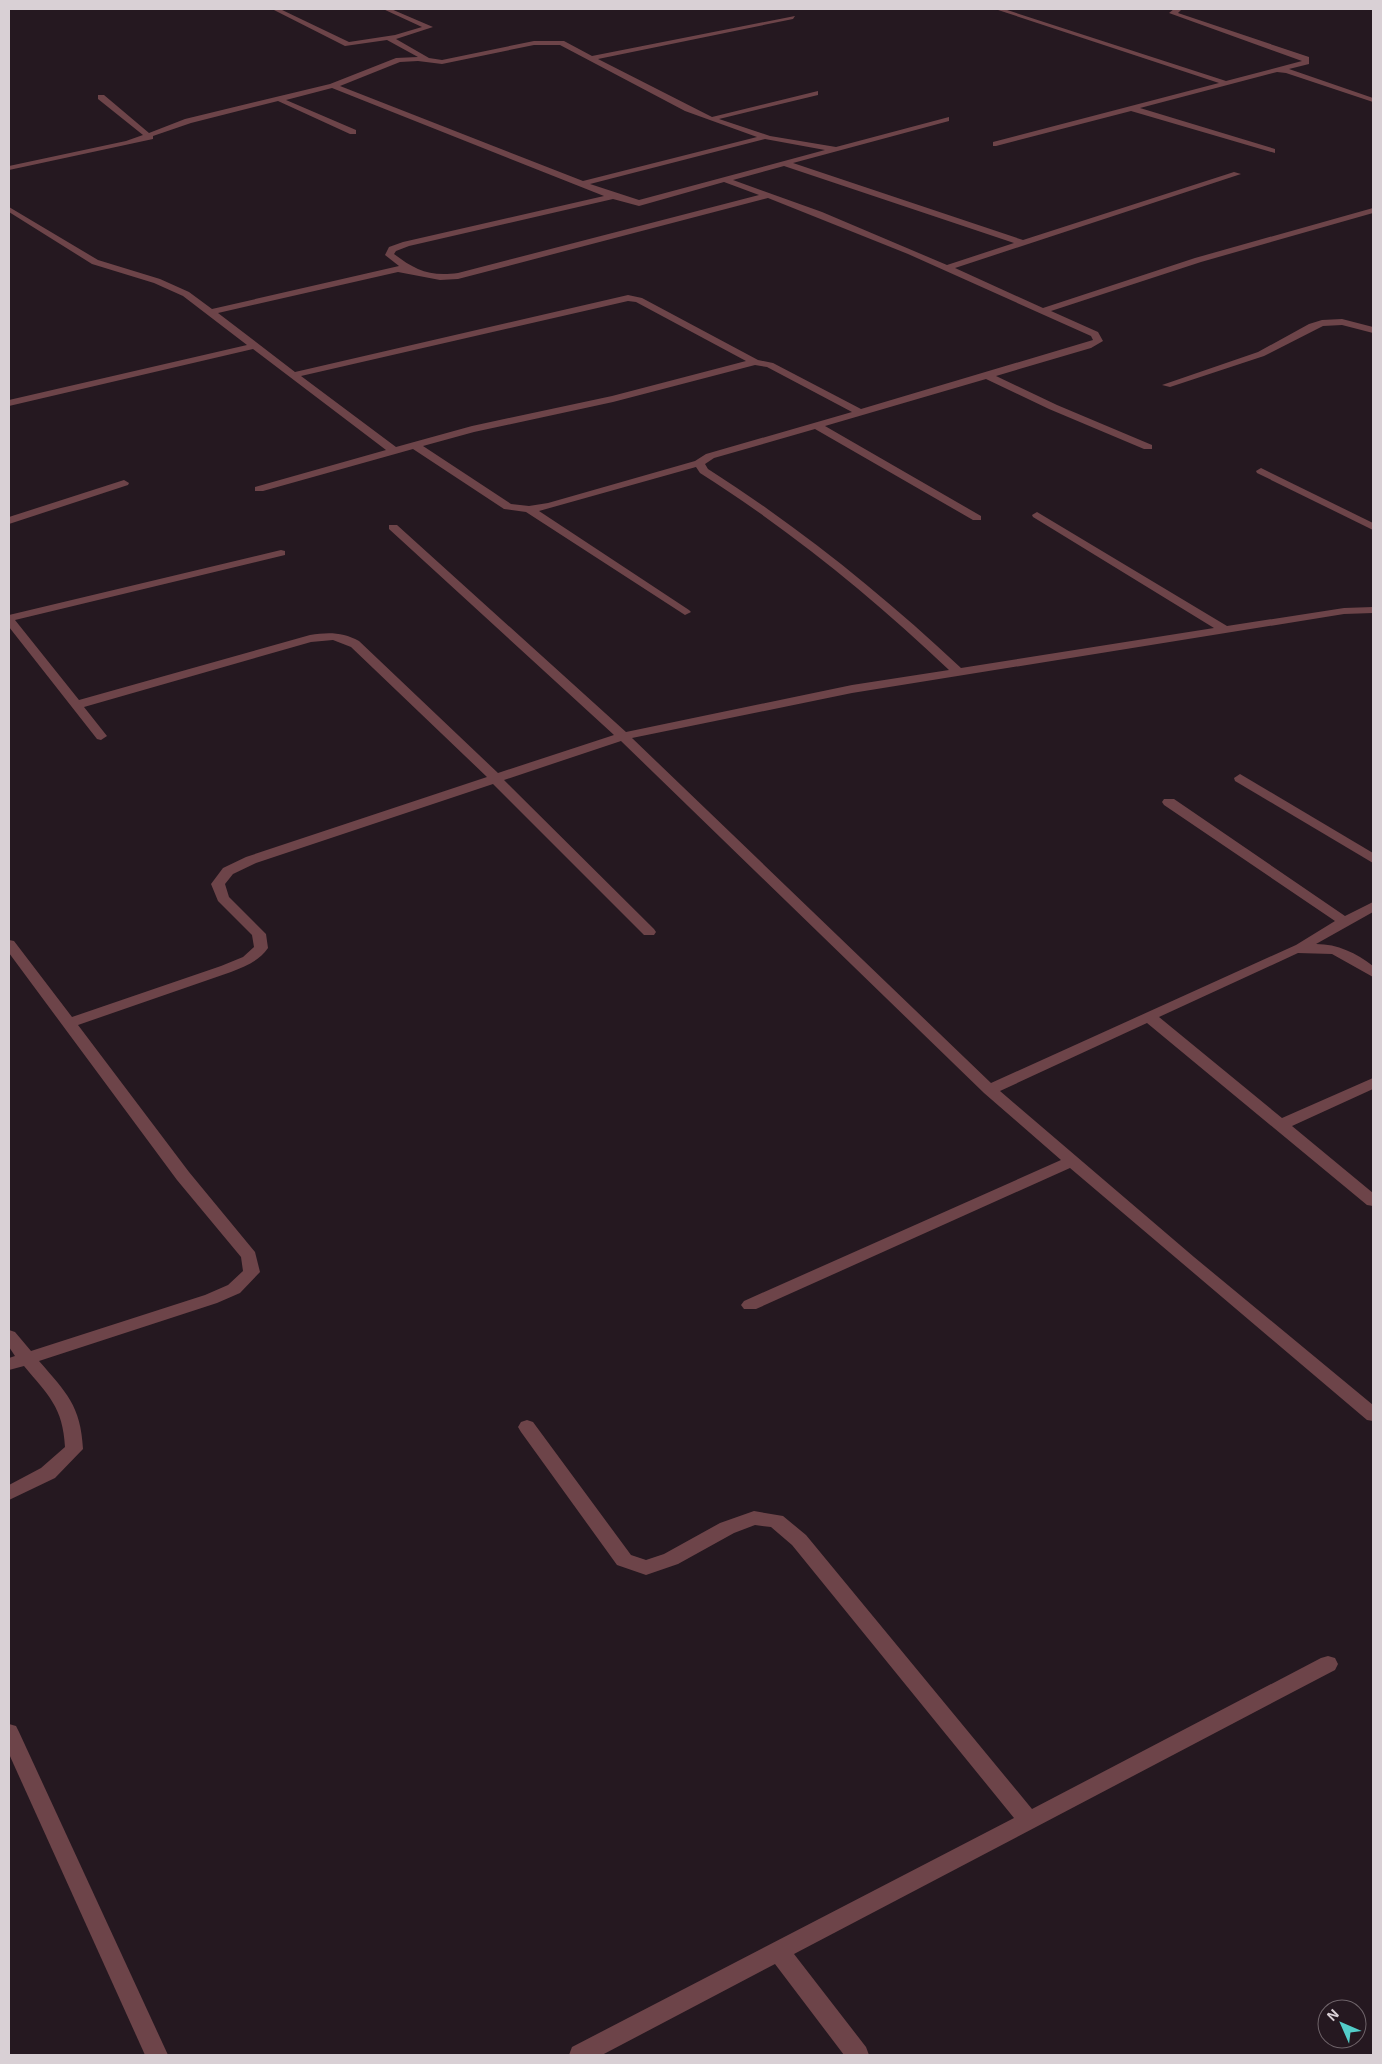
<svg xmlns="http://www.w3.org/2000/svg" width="1382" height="2064" font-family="'Exo 2',sans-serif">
	<rect width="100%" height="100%" fill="#251820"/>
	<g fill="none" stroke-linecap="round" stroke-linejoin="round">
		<g fill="#6d4449" fill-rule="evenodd">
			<path d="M272,9h8l69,33 46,-7 27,-8 -39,-18h8l42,18 -37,12 33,19 13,2 92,-19h30l28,15 203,-40 -2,3 -195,40 114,58 106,-26v4l-99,24 51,17 66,11 113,-30v4l-156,42 230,77 211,-68 7,2 -286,94 88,40 152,-50 178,-50v5l-172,49 -150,49 47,21 5,9 -12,7 -95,28 61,29 95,40v4h-8l-95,-40 -63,-30 -161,47 156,90v4h-8l-158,-91 -101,29 -9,6 3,5c91,58 174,125 253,199l253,-40 -181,-111 -1,-2 5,-3 190,114 117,-18 29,-1v6l-29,1 -492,79 -220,45 359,345 305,-138 39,-24 -171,-116 -2,-3 2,-3h10l171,117 28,-14v10l-57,32c22,0 40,9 57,22v11l-41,-23 -34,-1 -139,64 123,101 91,-40v11l-81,37 81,67v13l-6,-1 -220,-182 -147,68 194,166 179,148v16l-6,-1 -297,-252 -314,141h-12l-3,-4 3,-4 317,-141 -77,-67 -363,-352 -117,39 150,149 2,3 -2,3h-10l-151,-151 -237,79 -23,11 -8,10 4,13 37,37 2,14c-9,13 -22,18 -37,24l-153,53 111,147 66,80 5,20 -20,21 -23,10 -178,58c27,31 42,45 44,88l-28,29 -46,22v-15l32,-17 24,-21c-2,-40 -17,-52 -41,-81l-15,4v-12l6,-2 -6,-9v-17l6,2 16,19 174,-56 23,-10 15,-14 -2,-14 -64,-77 -168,-227v-13l5,1 58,76 149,-51 22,-9 11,-10 -2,-12 -34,-34 -7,-17 12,-16 23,-11 241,-80 -136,-130 -18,-7 -22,2 -227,65 23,29 -6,4 -4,-1 -88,-112v-12l272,-65 4,1v4l-270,65 64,80 231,-65c18,-3 33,-3 49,6l139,132 116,-38 -225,-206v-4h8l229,207 226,-47 97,-15c-77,-73 -159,-140 -249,-197l-4,-6 -157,44 150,99 2,2 -6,3 -159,-103 -22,-3 -91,-60 -150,42h-8v-4l131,-37 -133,-101 -244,57v-6l238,-55 -64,-49 -29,-13 -62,-19 -83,-52v-5l89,53 62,19 29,13 23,17 187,-43 -14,-11 4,-8 14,-5 201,-46 -272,-108 -46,12 70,30v4h-6l-72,-33 -87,22 -38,13v3l-144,31v-4l117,-25 17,-6 -45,-36v-4h6l45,38 36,-14 145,-35 66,-26 22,-1 -31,-17 -42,6zM534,45h26l125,66 72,26 -174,44 -243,-95 60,-24 18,-1 24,3zM765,139l60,11 -186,50 -49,-16zM784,166l230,77 -67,22 -125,-53 -89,-32zM724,182l35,13 -301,78c-28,4 -43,-3 -64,-19l2,-3 13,-5 204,-47 26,7zM768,198l140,56 183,82 2,4 -232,69 -88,-46 -15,-3 -116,-62 -14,-3 -333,77 -77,-59 180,-41 42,8 18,-1zM628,301l8,1 110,59 -134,35 -140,30 -76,21 -95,-71zM755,365l12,2 85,45 -146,42 -11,7 -147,42 -19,3 -18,-2 -88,-58 51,-14 139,-30z"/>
			<polygon points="995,9 1004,9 1226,81 1302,61 1169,13 1174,9 1182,9 1178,13 1309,57 1309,64 1289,69 1373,98 1373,102 1286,73 1277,72 1140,108 1275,149 1275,153 1131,111 996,146 993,146 993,142 1219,83"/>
			<polygon points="1342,319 1373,327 1373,333 1342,325 1323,326 1264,356 1170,387 1162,385 1258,352 1309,324 1322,320"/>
			<polygon points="1261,468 1373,523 1373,530 1257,473 1256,471"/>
			<polygon points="124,480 129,483 128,485 9,524 9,517"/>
			<polygon points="1240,774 1373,853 1373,863 1235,781 1234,778"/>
			<polygon points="527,1420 533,1422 631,1555 646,1560 664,1554 720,1523 754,1511 783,1516 806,1535 1032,1809 1321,1658 1328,1656 1335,1658 1338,1664 1335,1670 794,1954 866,2047 869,2055 844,2055 775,1964 602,2055 569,2055 572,2047 1014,1818 792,1545 771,1527 755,1525 734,1533 678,1564 646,1575 617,1565 521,1432 518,1427 521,1422"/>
			<polygon points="9,1724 16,1726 19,1732 168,2055 145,2055 9,1754"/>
		</g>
	</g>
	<rect width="1382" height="2064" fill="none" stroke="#d9d0d5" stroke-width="20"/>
	<g transform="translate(1342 2024) rotate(315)"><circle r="24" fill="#251820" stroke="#6d6268"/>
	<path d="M0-4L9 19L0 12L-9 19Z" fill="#53cdc9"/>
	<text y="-8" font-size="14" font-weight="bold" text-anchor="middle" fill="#d9d0d5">N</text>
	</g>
</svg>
